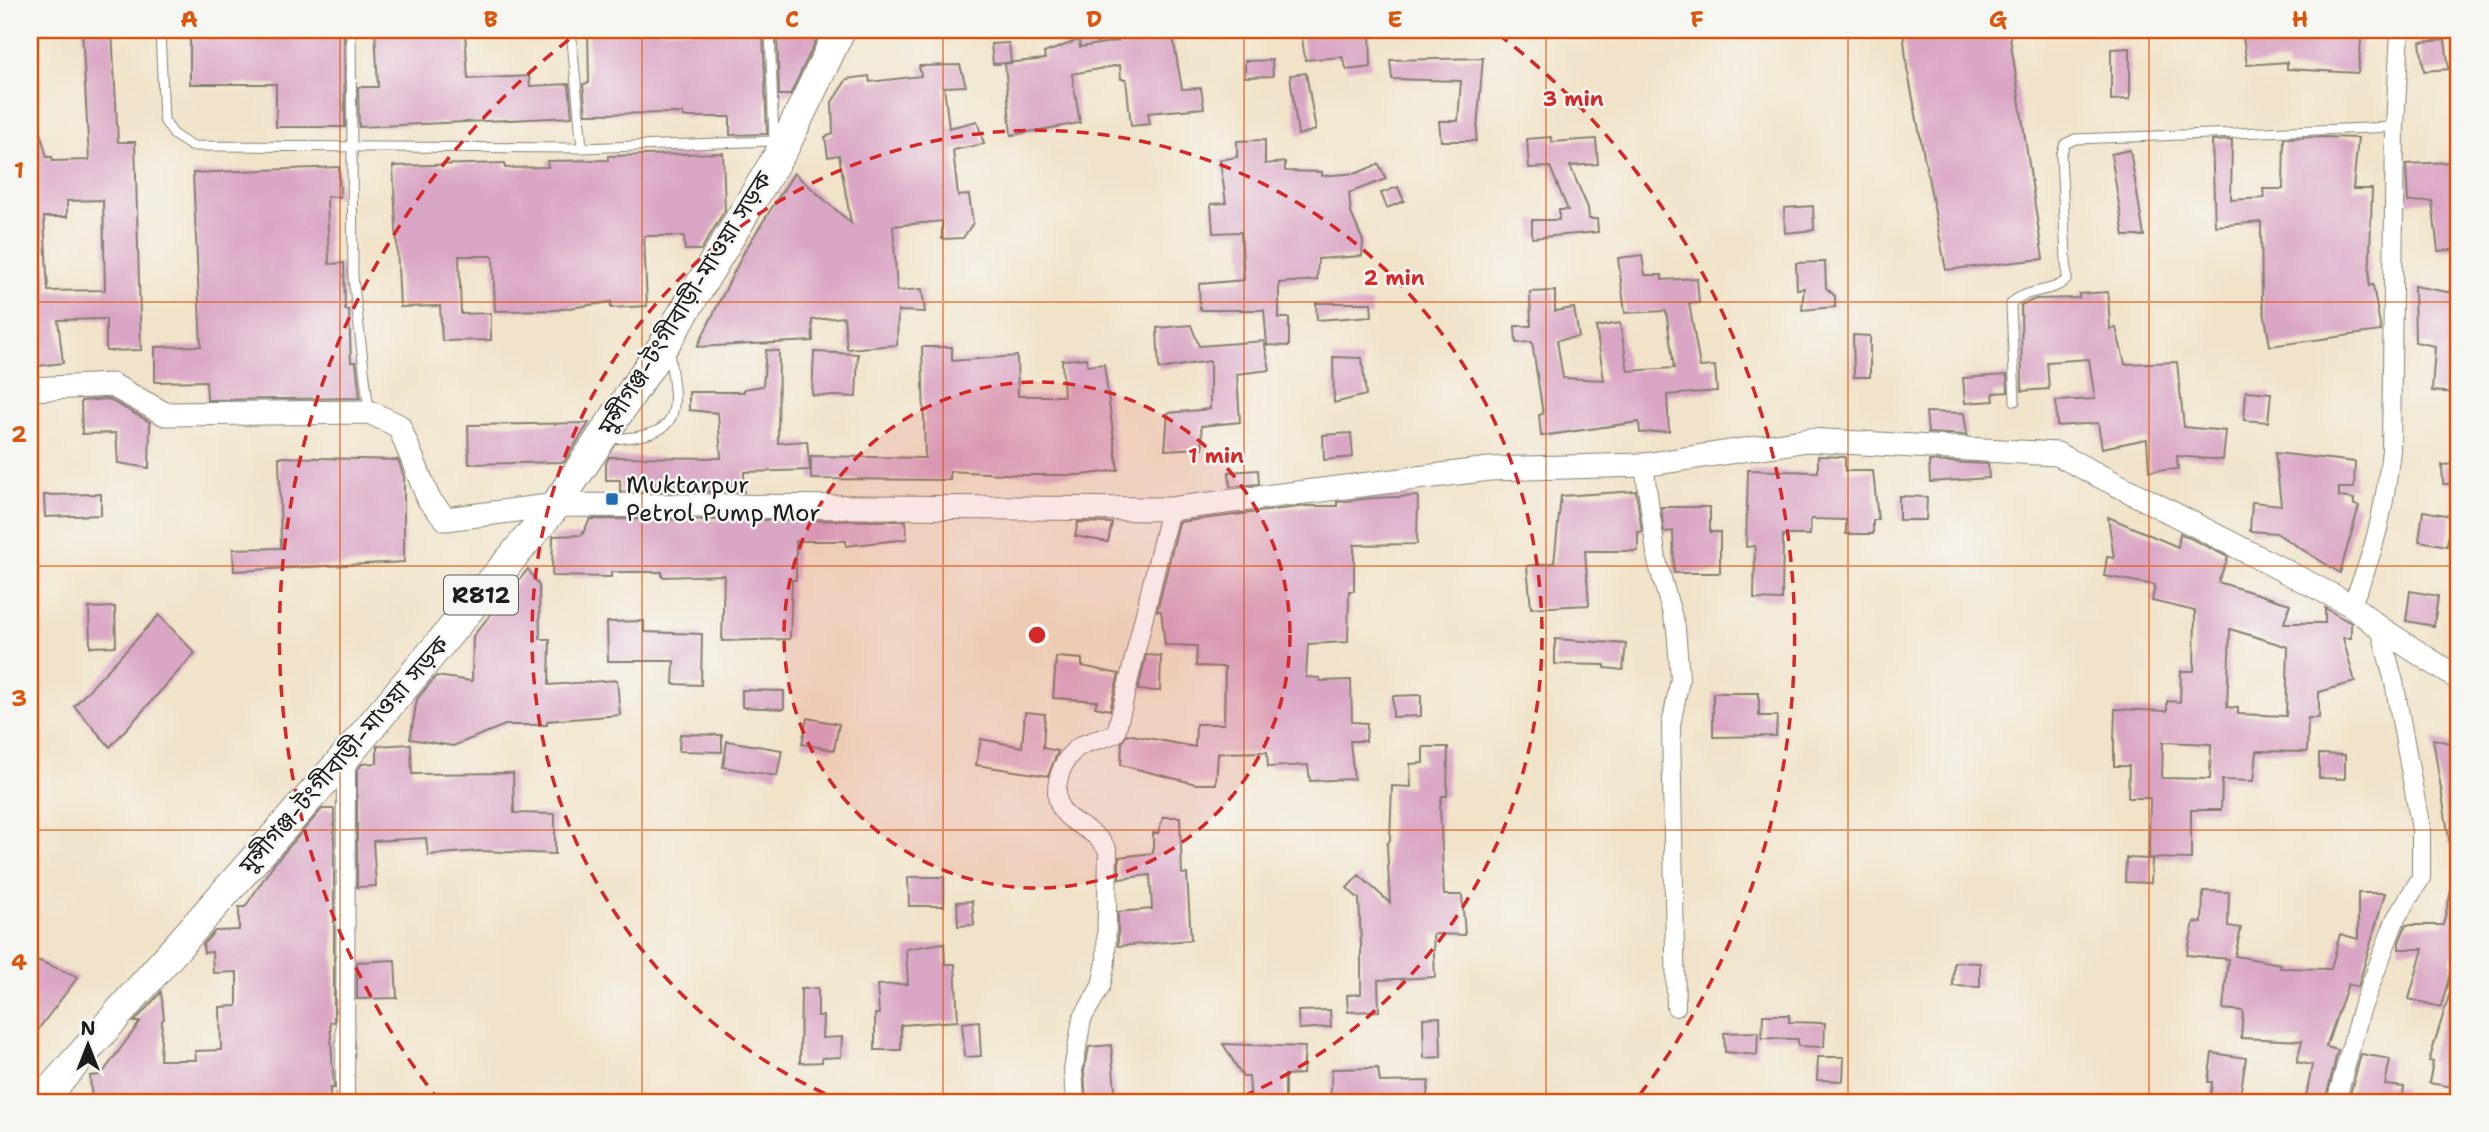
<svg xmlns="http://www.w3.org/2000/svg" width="2489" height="1132" font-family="'Shantell Sans','Noto Sans Bengali',sans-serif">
	<rect width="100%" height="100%" fill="#f6f6f2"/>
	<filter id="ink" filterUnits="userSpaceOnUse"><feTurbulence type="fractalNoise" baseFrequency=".0143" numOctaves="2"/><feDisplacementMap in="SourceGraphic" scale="14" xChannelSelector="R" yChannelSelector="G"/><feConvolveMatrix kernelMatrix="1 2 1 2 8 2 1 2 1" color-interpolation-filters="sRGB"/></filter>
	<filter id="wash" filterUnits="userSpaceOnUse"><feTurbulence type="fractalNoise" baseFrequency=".00686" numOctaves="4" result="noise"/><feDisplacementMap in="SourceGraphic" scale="28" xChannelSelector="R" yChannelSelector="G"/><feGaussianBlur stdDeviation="1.57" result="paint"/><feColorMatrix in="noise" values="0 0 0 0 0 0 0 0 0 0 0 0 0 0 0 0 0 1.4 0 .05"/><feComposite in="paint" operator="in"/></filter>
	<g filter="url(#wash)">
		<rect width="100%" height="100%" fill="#f1e3c9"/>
		<g id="blocks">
			<g fill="#daa6c5" fill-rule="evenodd">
				<path d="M82,30h30l6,112h17l6,208 -35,1v-32l-48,1 5,43 -33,4v-253l5,-1 12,44h5l1,4 36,-1zM103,200l2,90 -57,1 -4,-74h23v-16z"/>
				<polygon points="190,30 344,30 345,127 276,127 276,84 190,84"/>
				<polygon points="375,30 465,30 468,79 529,76 530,86 569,84 572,117 359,127 358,87 378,87"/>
				<polygon points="588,30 763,30 767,134 730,135 730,117 683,117 683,113 586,114 583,84 589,83"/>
				<polygon points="777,30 821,30 790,95 779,95"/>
				<polygon points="1301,30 1370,30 1371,67 1347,70 1342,57 1305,60"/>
				<polygon points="1903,30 2009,30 2043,259 1946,270 1907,68"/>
				<polygon points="2289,30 2362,30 2358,73 2287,69 2287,62 2247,65 2243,37 2289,33"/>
				<polygon points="1172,32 1182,89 1201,88 1204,108 1148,113 1150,124 1131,126 1126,79 1121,79 1120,65 1072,74 1080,123 1011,135 1005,63 1045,59 1044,53 1079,40 1080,47 1118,41 1118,37 1138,35 1138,33"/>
				<polygon points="2445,40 2449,69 2424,71 2420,42"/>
				<polygon points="1009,43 1011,63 993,64 991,44"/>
				<polygon points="2130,48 2130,99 2111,100 2111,49"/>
				<polygon points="1483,58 1476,141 1441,141 1439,121 1458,121 1461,81 1392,79 1390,60"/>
				<polygon points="1272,60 1273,76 1245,77 1245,61"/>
				<polygon points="960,65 966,86 944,87 949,128 977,121 984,144 953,150 958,196 969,195 973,223 963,238 942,239 942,221 893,226 897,291 922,289 925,312 898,311 897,345 847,349 844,317 812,320 813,341 697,347 745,250 794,173 851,223 839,155 828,157 825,137 833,134 832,102 847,79 869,76 870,82 921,76 919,66"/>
				<polygon points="1306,73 1316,130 1298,135 1290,75"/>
				<polygon points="1551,137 1552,142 1596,139 1598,164 1570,166 1588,208 1589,219 1597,219 1598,232 1532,238 1532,220 1559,220 1559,210 1568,210 1550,167 1529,168 1527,139"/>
				<polygon points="2326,137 2358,138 2353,189 2372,189 2369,286 2373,285 2381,331 2270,346 2262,300 2261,222 2215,226 2212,141 2232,140 2231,200 2264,198 2263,189 2283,189 2284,138"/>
				<polygon points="1265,140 1265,164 1285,162 1285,171 1322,172 1322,176 1357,173 1379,164 1386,179 1349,193 1351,213 1363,241 1362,256 1318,259 1317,280 1279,283 1279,318 1289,318 1289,346 1267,345 1264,310 1200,310 1199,284 1244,280 1241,232 1213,233 1211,204 1226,203 1220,160 1237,157 1237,141"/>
				<polygon points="2130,150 2144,236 2124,236 2111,154"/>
				<polygon points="723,153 725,210 701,250 685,250 684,236 644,236 647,306 611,308 611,302 556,310 495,311 493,256 459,256 461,314 491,313 491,340 442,341 440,306 400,307 393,166 505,163 505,168 548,167 547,161 608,160 608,156"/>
				<polygon points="2452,162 2459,163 2459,249 2438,251 2432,201 2408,202 2406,164"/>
				<polygon points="339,167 340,197 327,197 329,264 344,263 345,310 349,310 351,362 356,362 360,398 207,400 206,381 155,382 155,347 201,346 193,173"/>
				<polygon points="1398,187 1404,201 1387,208 1381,193"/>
				<polygon points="1813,206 1814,230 1785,233 1784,208"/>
				<polygon points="1642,255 1645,275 1662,275 1662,280 1697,278 1699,303 1689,303 1700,367 1715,366 1717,391 1667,395 1669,431 1640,433 1639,422 1541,436 1539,415 1543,414 1532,342 1516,343 1515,326 1531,326 1530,292 1555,291 1555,311 1574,308 1579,337 1557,340 1563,378 1604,380 1596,327 1620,323 1628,371 1674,368 1666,311 1625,313 1618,258"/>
				<polygon points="1825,262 1826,288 1835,296 1835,307 1802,310 1804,288 1797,289 1796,263"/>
				<polygon points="2414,286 2459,294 2457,393 2432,391 2435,346 2415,342"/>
				<polygon points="2108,292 2110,329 2116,328 2125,364 2177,362 2184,427 2226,431 2223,460 2177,456 2178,469 2149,471 2147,439 2102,448 2098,423 2057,426 2056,401 2095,399 2089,359 2047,362 2049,389 2022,391 2021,305 2036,299 2079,298 2079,294"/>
				<polygon points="1316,303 1371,303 1372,316 1317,320"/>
				<polygon points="1191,325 1199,346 1264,341 1270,370 1237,374 1240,422 1201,426 1203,448 1165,450 1168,413 1210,409 1210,361 1159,369 1157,328"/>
				<polygon points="1853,335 1870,336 1870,377 1854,377"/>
				<polygon points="922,347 952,347 952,361 1017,356 1018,396 1064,396 1062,360 1087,358 1087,366 1104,364 1118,470 1083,475 1022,475 950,471 950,480 811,479 811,456 925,458"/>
				<polygon points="766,350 779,351 778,443 807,441 810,470 744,472 744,492 620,491 620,480 606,480 606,463 609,457 721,458 718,413 689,410 689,392 744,392 744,389 763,386"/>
				<polygon points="814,352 858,354 856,397 812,395"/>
				<polygon points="1333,357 1362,358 1366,395 1334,403"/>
				<polygon points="2007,375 2008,392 1993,393 1994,401 1965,403 1963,378"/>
				<polygon points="2246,391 2271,393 2268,422 2244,420"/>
				<polygon points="108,399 150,422 149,468 118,463 116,433 82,434 81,401"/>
				<polygon points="1926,412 1964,413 1967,435 1928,433"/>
				<polygon points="589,423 564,462 469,464 468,425"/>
				<polygon points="1351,433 1353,457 1324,460 1323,435"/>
				<polygon points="2275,453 2355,462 2354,488 2339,488 2339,497 2354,499 2354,505 2359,506 2340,573 2276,533 2250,531 2252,502 2281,505"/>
				<polygon points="1818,456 1845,457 1845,471 1873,471 1878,520 1873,520 1873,534 1846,534 1846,520 1811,519 1810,535 1783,535 1782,600 1754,599 1755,546 1746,547 1748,470 1818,472"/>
				<polygon points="279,457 398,460 404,477 404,562 234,571 233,549 281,548"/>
				<polygon points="1929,461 1988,464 1989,478 1930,482"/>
				<polygon points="2459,464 2459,484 2443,484 2442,465"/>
				<polygon points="1258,470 1259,484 1230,487 1229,472"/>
				<polygon points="1636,491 1642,532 1638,532 1638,551 1585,551 1589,605 1531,608 1527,566 1554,563 1561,496"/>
				<polygon points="101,494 101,515 45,517 44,495"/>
				<polygon points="1418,496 1417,544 1354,545 1354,591 1349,591 1348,642 1308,644 1306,677 1320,678 1320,681 1351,680 1352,722 1367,723 1366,741 1350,741 1354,779 1310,781 1308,765 1268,767 1267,752 1218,753 1216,784 1196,784 1121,765 1122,742 1127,734 1195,747 1196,724 1224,724 1225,667 1196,666 1197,646 1165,645 1161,611 1157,611 1179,522 1306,506 1337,506 1337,502 1373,498"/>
				<polygon points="1899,496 1927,497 1926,520 1899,520"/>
				<polygon points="1661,507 1710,507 1710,532 1720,532 1720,573 1674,573 1673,531 1664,532"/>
				<polygon points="2423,511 2451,516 2447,546 2419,541"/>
				<path d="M2108,517l70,30 2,-14 48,24 -10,25 72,22 -6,19h41v-15l26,15v15h-8l12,44 -36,10v26h-11l-1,34 -50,-1 -3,30 -32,-1 -1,30h-30v49l-42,-1 1,-60h-22l1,-32h-15v-24l1,-33 52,2v-10l13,1 1,-31h13l1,-60 -43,-10 3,-16 -51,-9 3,-19 7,1zM2230,629l58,18 -2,69 -48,-2v-6l-11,-1zM2163,742l48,2 -1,35 -48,-1z"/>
				<polygon points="590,519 906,521 907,539 846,546 846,541 796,541 796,580 792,580 790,639 722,641 724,575 662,577 662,572 611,572 611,577 552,576 553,536 582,535"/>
				<polygon points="1078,522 1112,523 1108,542 1075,536"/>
				<polygon points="528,569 539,586 540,639 550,639 549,685 617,680 620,715 547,721 547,725 505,725 453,746 410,739 417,699 436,676 472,681 473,636"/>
				<polygon points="2410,591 2438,596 2434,626 2406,621"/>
				<polygon points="115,607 116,646 90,647 89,608"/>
				<polygon points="159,615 195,653 110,747 74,706"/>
				<polygon points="644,621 644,632 702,634 701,685 673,684 674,661 608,661 607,622"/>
				<polygon points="1555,639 1626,644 1623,670 1605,668 1605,665 1555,664"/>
				<polygon points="1146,655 1161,656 1160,691 1138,690"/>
				<polygon points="1056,657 1082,659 1082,666 1119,674 1110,710 1095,707 1097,701 1053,698"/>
				<polygon points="742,690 784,691 784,709 742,707"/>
				<polygon points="1713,693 1759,693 1759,716 1777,716 1776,736 1713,737"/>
				<polygon points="1421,695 1421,716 1393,717 1393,696"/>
				<polygon points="1025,712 1045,714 1043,748 1058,751 1048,776 976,765 981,739 1022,747"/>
				<polygon points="807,718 839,724 834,750 802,744"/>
				<polygon points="680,734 722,735 722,752 679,751"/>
				<polygon points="2433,739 2459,745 2459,844 2450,845"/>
				<polygon points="727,741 782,750 777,776 723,767"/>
				<polygon points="411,744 412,774 513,773 514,813 555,814 555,854 480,851 428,855 426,838 373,841 376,886 357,887 357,770 362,764 377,763 377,746"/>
				<polygon points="1423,747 1448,747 1447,796 1442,796 1440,807 1444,895 1462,895 1465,935 1433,934 1435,977 1378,980 1379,1011 1348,1012 1347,995 1361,994 1361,944 1359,899 1347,888 1359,875 1390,903 1387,844 1390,840 1392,786 1411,787 1410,764 1423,763"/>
				<polygon points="2319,754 2345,755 2345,779 2319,778"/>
				<polygon points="322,809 334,809 334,1022 330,1022 334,1088 330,1088 330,1102 92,1102 90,1076 101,1075 140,1022 134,1022 161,992 164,1019 162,1020 160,1060 196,1060 195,1051 221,1050 220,1007 237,1006 237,972 213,973 212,952 204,953 203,944 215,931 239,930 239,907 245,907 273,865"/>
				<polygon points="1163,817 1180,817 1182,874 1187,874 1191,940 1118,946 1118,912 1152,909 1150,875 1119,879 1119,857 1153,853 1153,833 1158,833"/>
				<polygon points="2126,858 2152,859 2151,883 2125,882"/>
				<polygon points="908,877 944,877 944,906 909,906"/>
				<polygon points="2453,883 2459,884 2459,934 2450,962 2453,963 2441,1007 2409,999 2423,949 2399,949 2399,942 2406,925 2443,925"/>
				<polygon points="2203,891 2229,892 2228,926 2241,928 2235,956 2281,964 2280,968 2331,969 2340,934 2358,939 2358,893 2385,893 2358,987 2348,984 2326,1047 2338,1050 2325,1102 2305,1102 2312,1065 2297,1062 2302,1041 2241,1038 2243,1011 2223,1009 2228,959 2187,955 2194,922 2202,923"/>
				<polygon points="972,901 974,925 958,926 957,902"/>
				<polygon points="944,943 945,964 955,964 958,1021 901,1025 901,1050 875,1050 875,1014 879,1014 877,985 908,984 906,949"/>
				<polygon points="30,957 78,977 30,1040"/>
				<polygon points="395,960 397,998 357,999 357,962"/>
				<polygon points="1954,962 1980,963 1980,987 1953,986"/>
				<polygon points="2456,973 2459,973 2459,1088 2429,1083 2433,1062 2429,1061"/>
				<polygon points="818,988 818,1016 823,1016 822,1038 842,1037 841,1057 822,1058 822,1062 800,1063 801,989"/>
				<polygon points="1330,1010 1331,1027 1299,1029 1298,1011"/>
				<polygon points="1763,1015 1789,1015 1789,1022 1825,1023 1824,1047 1798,1046 1798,1039 1762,1038"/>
				<polygon points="1440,1017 1441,1057 1424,1058 1423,1018"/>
				<polygon points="979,1021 981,1056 965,1057 962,1023"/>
				<polygon points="1758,1032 1757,1055 1725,1052 1724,1033"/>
				<polygon points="1223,1044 1305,1047 1303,1074 1285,1075 1285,1102 1251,1102 1249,1077 1243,1077"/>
				<polygon points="1111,1045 1116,1101 1086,1102 1084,1071 1089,1047"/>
				<polygon points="2212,1053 2246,1058 2239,1102 2210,1102 2212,1082 2208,1082"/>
				<polygon points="2361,1054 2390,1059 2385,1085 2404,1087 2402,1102 2348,1102"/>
				<polygon points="1818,1057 1844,1057 1843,1081 1817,1080"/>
				<polygon points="1378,1068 1380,1082 1429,1081 1426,1102 1330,1102 1332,1069"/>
			</g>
		</g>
	</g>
	<g filter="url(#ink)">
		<use href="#blocks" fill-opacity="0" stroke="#868072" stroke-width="2"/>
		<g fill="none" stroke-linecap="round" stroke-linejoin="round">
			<g stroke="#868072" stroke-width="11">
				<g id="service">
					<polyline points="160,30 164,120 174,135 191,146 582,148 774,141 779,144"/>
					<polyline points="351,30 353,277 369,411"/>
					<polyline points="571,30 582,148"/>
					<polyline points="770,30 774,141"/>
					<path d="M2015,401l-4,-97c13,-16 42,-10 56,-25l-6,-124 4,-11 10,-5 320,-12"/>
					<path d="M610,439c73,-3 69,-23 59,-87"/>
				</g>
			</g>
			<g stroke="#868072" stroke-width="20">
				<g id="minor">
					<polyline points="1644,465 1657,561 1676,628 1680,679 1671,725 1676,1007"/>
					<path d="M2351,605c24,-50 34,-100 40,-155l4,-323 5,-97"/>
					<polyline points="345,1102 346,756"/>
					<path d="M1075,1102l-2,-32 9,-51 19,-33 5,-24 2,-111c-10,-18 -25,-22 -40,-34 -21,-17 -9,-58 12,-71 11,-6 25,-7 36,-13l54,-224"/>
					<polyline points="2336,1102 2361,1010 2396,918 2421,878 2421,829 2394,682 2380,628"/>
				</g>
			</g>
			<g stroke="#868072" stroke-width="25">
				<polyline id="tertiary" points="30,389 112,385 165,414 369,412 399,426 429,500 446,519 556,505 1170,509 1489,469 1644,465 1808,440 2057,454 2351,605 2380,628 2459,679"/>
			</g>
			<g stroke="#868072" stroke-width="32">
				<polyline id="primary" points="40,1102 346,756 556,505 667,340 784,147 840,30"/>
			</g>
			<use href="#service" stroke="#fff" stroke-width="9"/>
			<use href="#minor" stroke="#fff" stroke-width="18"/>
			<use href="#tertiary" stroke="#fff" stroke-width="23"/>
			<use href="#primary" stroke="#fff" stroke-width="30"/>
		</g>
	</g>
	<path fill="none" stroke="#de560d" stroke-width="2" stroke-opacity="0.55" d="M340,30v1072M642,30v1072M943,30v1072M1244,30v1072M1546,30v1072M1848,30v1072M2149,30v1072M30,302h2429M30,566h2429M30,830h2429"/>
	<circle cx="1037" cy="635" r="253" fill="#d62828" fill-opacity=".12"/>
	<g fill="none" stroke="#d62828" stroke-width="3.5" stroke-dasharray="12 9">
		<circle cx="1037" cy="635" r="253"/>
		<path d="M844 1102A505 505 0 1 1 1230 1102"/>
		<path d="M440 1102A758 758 0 0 1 576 34M1498 34A758 758 0 0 1 1634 1102"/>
	</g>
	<rect fill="#1f6fb2" stroke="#f6f6f2" stroke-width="2.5" x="605" y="492" width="14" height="14" rx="3.5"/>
	<g text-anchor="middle" stroke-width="5" stroke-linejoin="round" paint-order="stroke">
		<rect fill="#f6f6f2" stroke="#5d5d5c" stroke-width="2" x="444" y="575.5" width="74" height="39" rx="5"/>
		<g font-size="23" font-weight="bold" fill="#1c1c1c">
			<text x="481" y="603">R812</text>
		</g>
		<g font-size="24" fill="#1c1c1c" stroke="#f6f6f2">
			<text transform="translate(685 303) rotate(-58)" y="8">মুন্সীগঞ্জ-টংগীবাড়ী-মাওয়া সড়ক</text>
			<text transform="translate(344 755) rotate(-49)" y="8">মুন্সীগঞ্জ-টংগীবাড়ী-মাওয়া সড়ক</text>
		</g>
		<g font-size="24" fill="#1c1c1c" stroke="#f6f6f2" text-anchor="start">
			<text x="626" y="493">Muktarpur<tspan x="626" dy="28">Petrol Pump Mor</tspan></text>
		</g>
	</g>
	<circle cx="1037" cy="635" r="10" fill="#d62828" stroke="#f6f6f2" stroke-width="3.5"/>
	<g font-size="21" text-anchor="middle" font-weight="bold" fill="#d62828" stroke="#f6f6f2" stroke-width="5" stroke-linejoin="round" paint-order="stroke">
		<text x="1573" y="106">3 min</text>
		<text x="1394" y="285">2 min</text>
		<text x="1216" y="463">1 min</text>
	</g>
	<rect width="2489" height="1132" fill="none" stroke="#f6f6f2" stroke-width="77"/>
	<g transform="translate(88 1045)" stroke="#f6f6f2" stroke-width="5" paint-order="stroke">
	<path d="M0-5L12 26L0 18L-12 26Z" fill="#1c1c1c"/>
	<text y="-10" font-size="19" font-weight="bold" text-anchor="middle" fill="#1c1c1c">N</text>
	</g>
	<rect x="38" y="38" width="2412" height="1056" fill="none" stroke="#de560d" stroke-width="2.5"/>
	<g font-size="23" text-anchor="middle" font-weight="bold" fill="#de560d">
		<text x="189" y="27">A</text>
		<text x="491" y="27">B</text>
		<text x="792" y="27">C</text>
		<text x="1094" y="27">D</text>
		<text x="1395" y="27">E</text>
		<text x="1697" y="27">F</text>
		<text x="1998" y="27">G</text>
		<text x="2300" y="27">H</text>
		<text x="19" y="178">1</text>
		<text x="19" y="442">2</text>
		<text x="19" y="706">3</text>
		<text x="19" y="970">4</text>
	</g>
</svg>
